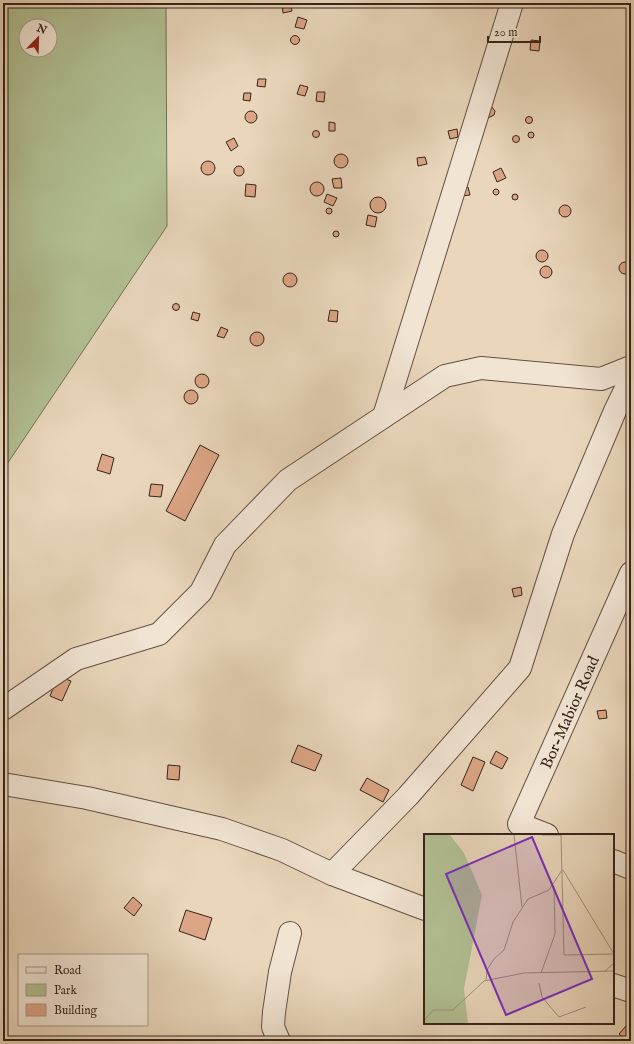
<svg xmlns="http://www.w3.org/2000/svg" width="634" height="1044" font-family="'IM FELL English',serif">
	<rect width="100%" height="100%" fill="#e9d6bb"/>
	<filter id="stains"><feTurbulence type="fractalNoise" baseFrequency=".005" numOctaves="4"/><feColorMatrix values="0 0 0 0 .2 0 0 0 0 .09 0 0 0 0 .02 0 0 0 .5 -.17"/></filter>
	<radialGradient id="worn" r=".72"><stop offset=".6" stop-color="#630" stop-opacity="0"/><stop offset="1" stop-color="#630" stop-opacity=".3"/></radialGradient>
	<path fill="#b1bf93" stroke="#747256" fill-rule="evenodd" d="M3,3h163l1,223 -164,244zM26,26h24v24h-24z"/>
	<g fill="#dca585" stroke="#36241a">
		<polygon points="290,3 292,11 283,13 282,5"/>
		<polygon points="298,17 307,20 304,29 295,27"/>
		<circle cx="295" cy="40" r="4.5"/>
		<polygon points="531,40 540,41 539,51 530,50"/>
		<polygon points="258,79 266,79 265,87 257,86"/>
		<polygon points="300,85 308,87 305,96 297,94"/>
		<polygon points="317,92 325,92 324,102 316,101"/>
		<polygon points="244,93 251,93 250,101 243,100"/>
		<polygon points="491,106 495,111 494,115 488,118"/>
		<circle cx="251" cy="117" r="6"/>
		<circle cx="529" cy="120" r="3.5"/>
		<polygon points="329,122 335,123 335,131 329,131"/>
		<polygon points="457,129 458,137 450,139 448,131"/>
		<circle cx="316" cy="134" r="3.5"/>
		<circle cx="531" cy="135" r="3"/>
		<circle cx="516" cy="139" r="3.5"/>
		<polygon points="234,138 238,146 231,151 226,142"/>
		<circle cx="341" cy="161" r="7"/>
		<polygon points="425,157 427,164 418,166 417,158"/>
		<circle cx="208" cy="168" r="7"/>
		<circle cx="239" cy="171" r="5"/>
		<polygon points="501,168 506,178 497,182 493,172"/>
		<polygon points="341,178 342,188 334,188 332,179"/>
		<circle cx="317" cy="189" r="7"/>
		<polygon points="246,184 256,185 255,197 245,196"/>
		<polygon points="468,187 470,195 461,196 460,189"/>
		<circle cx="496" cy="192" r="3"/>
		<circle cx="515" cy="197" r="3"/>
		<polygon points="327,194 337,198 333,206 324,202"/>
		<circle cx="378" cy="205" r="8"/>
		<circle cx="565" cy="211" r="6"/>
		<circle cx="329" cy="211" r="3"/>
		<polygon points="368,215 377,217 375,227 366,225"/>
		<circle cx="336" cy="234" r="3"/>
		<circle cx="542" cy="256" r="6"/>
		<circle cx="625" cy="268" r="6"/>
		<circle cx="546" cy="272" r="6"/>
		<circle cx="290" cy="280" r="7"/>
		<circle cx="176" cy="307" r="3.5"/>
		<polygon points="330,310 338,311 337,322 328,321"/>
		<polygon points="193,312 200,314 198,321 191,319"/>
		<polygon points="221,327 228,330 224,338 217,336"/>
		<circle cx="257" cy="339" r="7"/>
		<circle cx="202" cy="381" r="7"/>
		<circle cx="191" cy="397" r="7"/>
		<polygon points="200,445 219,455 185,521 166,511"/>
		<polygon points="102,454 114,458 110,474 97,470"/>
		<polygon points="151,484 163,485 161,497 149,496"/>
		<polygon points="521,587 522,595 514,597 512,589"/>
		<polygon points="58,676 71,681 62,701 50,696"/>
		<polygon points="606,710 607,718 599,719 597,711"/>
		<polygon points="298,745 322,755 315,771 291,762"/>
		<polygon points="496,751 508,758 502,769 490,763"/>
		<polygon points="473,757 485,762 473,791 461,785"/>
		<polygon points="168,765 180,766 179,780 167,779"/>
		<polygon points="367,778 389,790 383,802 360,790"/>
		<polygon points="133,897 142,905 134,916 124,908"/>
		<polygon points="186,910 212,918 205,940 179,931"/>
		<polygon points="626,1026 631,1031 631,1034 626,1040 619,1034"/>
	</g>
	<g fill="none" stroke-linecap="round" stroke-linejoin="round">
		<g stroke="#635042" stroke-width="24">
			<g id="minor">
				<polyline points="384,416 512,3"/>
				<polyline points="3,709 76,659 159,634 201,592 225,545 288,480 445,376 481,368 601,379 631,367"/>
				<polyline points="3,784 87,798 222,829 282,850 332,874 425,909"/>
				<polyline points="547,835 519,824 631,573"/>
				<polyline points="613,861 631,868"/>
				<polyline points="332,874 408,796 520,668 563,534 615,411 631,378"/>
				<polyline points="613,985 631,991"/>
				<polyline points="279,1041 273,1027 274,1012 280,972 290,933"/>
			</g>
		</g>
		<use href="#minor" stroke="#f1e4d3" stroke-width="22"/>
	</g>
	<g text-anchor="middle" stroke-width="3" stroke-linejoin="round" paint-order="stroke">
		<g font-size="16" fill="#36241a" stroke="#f1e4d3">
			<text transform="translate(569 712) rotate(-66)" y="6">Bor-Mabior Road</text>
		</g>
	</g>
	<g transform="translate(424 834)">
		<rect width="190" height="190" fill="#e9d6bb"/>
		<path d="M0,1h26l14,18 18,42 -18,94 4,34h-44z" fill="#b1bf93"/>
		<path fill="none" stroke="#a18f7b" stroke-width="1" d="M90,1l8,72M118,1h19l3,120 50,-1M139,36l51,84M181,137l9,-8M117,139l14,-39 -1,-48M62,147l1,-11 7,-11 10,-9 9,-28 15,-23 21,-9 13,-20M115,149l3,14 17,20 27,-10M0,187l9,-11h20l31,-29 40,-8 90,-2"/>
		<path fill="#7b2cbf" fill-opacity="0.15" stroke="#7b2cbf" stroke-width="2" d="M108,3l60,142 -86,36 -60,-141z"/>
		<rect width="190" height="190" fill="none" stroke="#36241a" stroke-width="2"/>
	</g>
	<rect width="634" height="1044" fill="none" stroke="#e9d6bb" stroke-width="16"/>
	<rect x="4" y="4" width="626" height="1036" fill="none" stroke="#36241a" stroke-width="2"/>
	<rect x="8" y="8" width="618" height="1028" fill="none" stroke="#36241a"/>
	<rect x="18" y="954" width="130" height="72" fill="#f1e4d3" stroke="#a69789"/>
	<rect x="26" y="967" width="20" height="6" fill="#f1e4d3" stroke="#a69789"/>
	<text x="54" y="974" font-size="12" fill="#36241a">Road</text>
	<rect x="26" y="984" width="20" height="12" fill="#b1bf93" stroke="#a69789"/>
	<text x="54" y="994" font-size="12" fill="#36241a">Park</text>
	<rect x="26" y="1004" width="20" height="12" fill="#dca585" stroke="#a69789"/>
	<text x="54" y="1014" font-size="12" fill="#36241a">Building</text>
	<g transform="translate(38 38) rotate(23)"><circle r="19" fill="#f1e4d3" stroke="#a69789"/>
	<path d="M0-3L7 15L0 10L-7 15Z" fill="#8f2418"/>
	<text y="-6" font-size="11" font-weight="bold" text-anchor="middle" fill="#36241a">N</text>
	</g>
	<path d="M488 36v6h52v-6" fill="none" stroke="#36241a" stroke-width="2"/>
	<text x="494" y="36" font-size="12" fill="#36241a" stroke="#f1e4d3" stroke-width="3" paint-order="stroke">20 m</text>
	<rect width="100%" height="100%" filter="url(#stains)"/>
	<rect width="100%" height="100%" fill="url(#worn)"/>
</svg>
